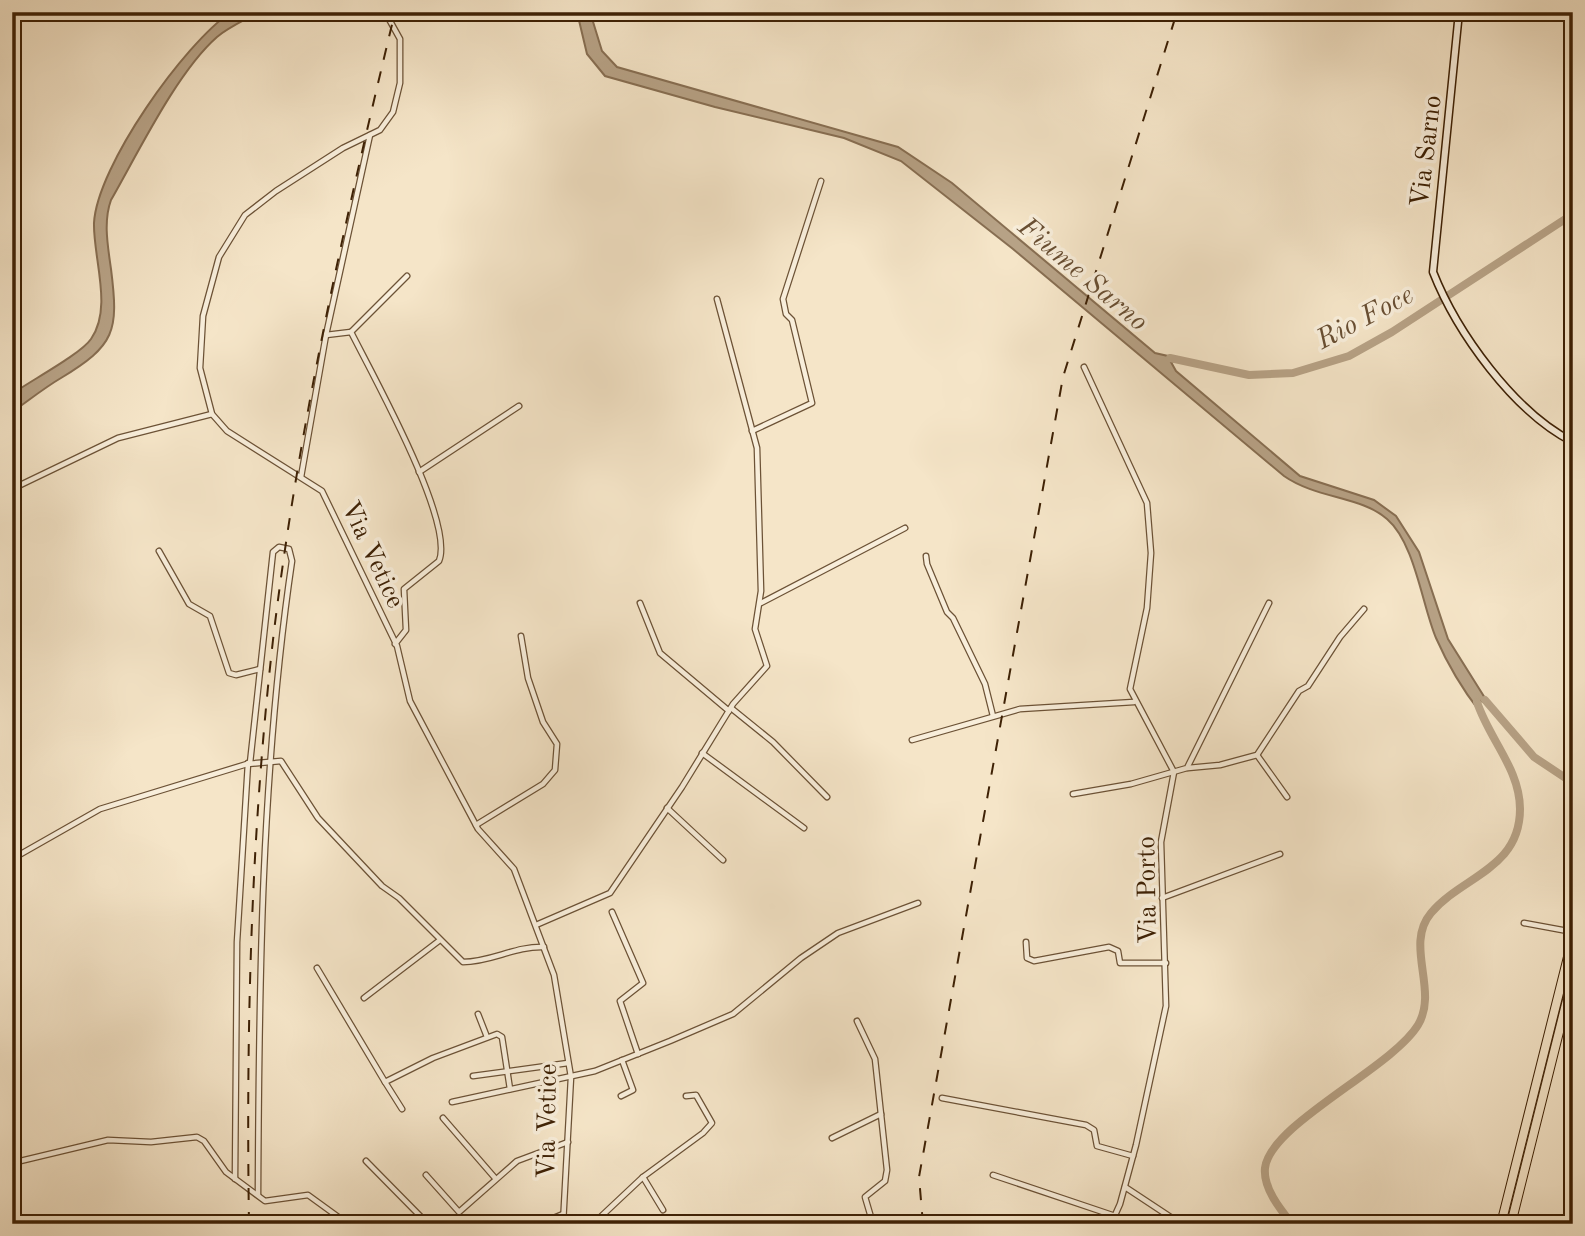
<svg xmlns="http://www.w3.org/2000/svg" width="1585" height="1236" font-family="'Old Standard TT',serif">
	<rect width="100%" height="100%" fill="#f5e5c8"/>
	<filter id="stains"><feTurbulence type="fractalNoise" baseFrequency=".00286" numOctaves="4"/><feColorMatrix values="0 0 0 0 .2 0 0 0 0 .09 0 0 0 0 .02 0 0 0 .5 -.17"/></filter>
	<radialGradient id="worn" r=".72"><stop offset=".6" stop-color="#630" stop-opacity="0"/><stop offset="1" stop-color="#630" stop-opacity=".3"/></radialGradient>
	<g fill="#b7a286" stroke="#876e52" stroke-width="2">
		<path d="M231,12h28c-14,8 -30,15 -42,25 -40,35 -79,116 -106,163 -8,22 -3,47 0,69 8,63 4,76 -50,109 -17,10 -33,23 -49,34v-18c18,-13 69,-40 79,-55 22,-31 2,-81 3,-116 3,-57 90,-179 137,-211z"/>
		<path d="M577,12h13l12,39 15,16 281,80 54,36 203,170 26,6 -10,3 5,9 124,105 74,24 22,16 23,36 29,87 42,67 -9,-5 -3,3 2,8c-17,-22 -33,-49 -44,-74 -14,-33 -21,-95 -49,-119 -26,-23 -70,-20 -103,-43l-271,-227 -112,-88 -57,-23 -129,-31 -110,-31 -18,-22z"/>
	</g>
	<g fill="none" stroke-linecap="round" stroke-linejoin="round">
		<g stroke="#b7a286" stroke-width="8">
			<polyline points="1170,358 1249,375 1293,373 1349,356 1392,332 1573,214"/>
			<polyline points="1485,700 1534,757 1573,783"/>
			<path d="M1292,1224c-12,-15 -29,-36 -27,-56 5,-44 127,-100 153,-143 21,-35 -14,-80 13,-112 31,-37 89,-44 89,-104 0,-40 -31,-70 -43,-107"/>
		</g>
		<g stroke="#6c5236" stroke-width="7">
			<g id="street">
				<polyline points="385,12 400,39 400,83 393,112 380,130 343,148 276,191 245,215 219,257 203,316 200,368 212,414 227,431 322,491 397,646 410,701 478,829 514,869 554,975 571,1077 563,1224"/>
				<polyline points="326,335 351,332"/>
				<polyline points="1084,367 1147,503 1151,553 1147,608 1130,689 1174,772 1161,842 1166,1006 1136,1145 1120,1204 1111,1224"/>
				<polyline points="752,431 812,403 792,320 786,314 783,299 821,181"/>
				<polyline points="419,472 519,406"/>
				<polyline points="301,477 326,335 370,135"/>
				<polyline points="12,489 118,438 212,414"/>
				<polyline points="159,551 189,604 210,616 229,673 236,675 260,669"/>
				<polyline points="926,556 927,564 947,612 953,618 985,684 993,716"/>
				<polyline points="640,603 660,653 729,711"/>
				<polyline points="761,603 905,528"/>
				<path d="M395,644l11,-14 -2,-41 35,-28c16,-39 -67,-187 -88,-229l56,-56"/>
				<polyline points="731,708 773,742 827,797"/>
				<polyline points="912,740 1020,709 1134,702"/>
				<polyline points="702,753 804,828"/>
				<polyline points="1257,755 1287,797"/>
				<path d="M250,763l23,-211 6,-5 10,2 3,12c-31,210 -33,422 -34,634"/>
				<polyline points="1188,768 1220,765 1257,755 1299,691 1308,686 1340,637 1364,609"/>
				<polyline points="1073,794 1131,784 1187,768 1269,603"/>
				<polyline points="667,808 723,860"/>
				<polyline points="476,825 543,784 555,770 557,744 543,722 528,678 521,636"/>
				<path d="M12,859l88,-50 147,-45 34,-3 37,57 64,68 17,12 64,64c28,0 52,-16 81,-15"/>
				<polyline points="1162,898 1280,854"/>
				<polyline points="612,912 643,983 620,1001 638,1054"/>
				<polyline points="1524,923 1573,932"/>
				<polyline points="536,925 610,893 682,787 733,704 767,666 755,629 761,591 757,448 717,299"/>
				<polyline points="1026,942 1027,958 1034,961 1109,947 1118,951 1120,963 1166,963"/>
				<polyline points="317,968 385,1082"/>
				<polyline points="364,998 440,940"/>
				<polyline points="478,1014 487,1037"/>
				<polyline points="857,1021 875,1059 887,1170 885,1181 865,1197 873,1224"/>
				<polyline points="473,1076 568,1063"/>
				<polyline points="621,1096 633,1090 622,1060"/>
				<polyline points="942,1098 1086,1125 1094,1130 1097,1146 1133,1156"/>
				<polyline points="452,1102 595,1071 670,1041 733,1014 801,958 838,933 918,903"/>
				<polyline points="402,1109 385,1082 433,1058 497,1034 502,1037 510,1089"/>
				<polyline points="443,1118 495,1178"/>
				<polyline points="832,1138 881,1114"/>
				<polyline points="366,1161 428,1224"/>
				<polyline points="12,1163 108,1140 151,1142 197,1137 204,1141 226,1172 265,1201 308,1195 348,1224"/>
				<polyline points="426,1175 459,1212 517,1161 568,1142"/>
				<polyline points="993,1175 1115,1216"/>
				<polyline points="643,1177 663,1210"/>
				<polyline points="235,1179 237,942 248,763"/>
				<polyline points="1125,1187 1181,1224"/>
				<polyline points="539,1224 563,1214"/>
				<polyline points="593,1224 643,1177 703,1133 712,1123 696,1095 686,1096"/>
			</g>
		</g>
		<g stroke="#3e2105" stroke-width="9">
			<path id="secondary" d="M1459,12l-26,260c24,61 81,140 140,170"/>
		</g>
		<g stroke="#3e2105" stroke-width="10">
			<g id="highway">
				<polyline points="1501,1224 1573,937"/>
				<polyline points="1511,1224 1573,976"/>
			</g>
		</g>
		<use href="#street" stroke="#f8eedb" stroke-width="4.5"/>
		<use href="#secondary" stroke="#f8eedb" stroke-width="6"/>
		<use href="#highway" stroke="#f5e5c8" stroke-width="8"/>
		<g stroke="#3e2105" stroke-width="2" stroke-dasharray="12 12" stroke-linecap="butt">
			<path d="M249,1224c-3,-195 2,-390 24,-584 25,-212 72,-420 122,-628"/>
			<polyline points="923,1224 919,1177 1063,377 1177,12"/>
		</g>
	</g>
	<g text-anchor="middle" stroke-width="7" stroke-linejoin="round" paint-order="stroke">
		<g font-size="26" fill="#3e2105" stroke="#f8eedb">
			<text transform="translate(1425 151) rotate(-83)" y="9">Via Sarno</text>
			<text transform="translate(374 554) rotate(65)" y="9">Via Vetice</text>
			<text transform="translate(1146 890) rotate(-91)" y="9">Via Porto</text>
			<text transform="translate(546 1121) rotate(-89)" y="9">Via Vetice</text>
		</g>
		<g font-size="28" font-style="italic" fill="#684e32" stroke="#f8eedb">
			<text transform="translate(1084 273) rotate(40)" y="10">Fiume Sarno</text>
			<text transform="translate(1364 316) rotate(-28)" y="10">Rio Foce</text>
		</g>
	</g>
	<rect width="1585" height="1236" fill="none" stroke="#f5e5c8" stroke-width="42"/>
	<rect x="14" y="14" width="1557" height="1208" fill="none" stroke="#3e2105" stroke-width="3.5"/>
	<rect x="21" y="21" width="1543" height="1194" fill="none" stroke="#3e2105" stroke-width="2"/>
	<rect width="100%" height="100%" filter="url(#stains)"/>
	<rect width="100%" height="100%" fill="url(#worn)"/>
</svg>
